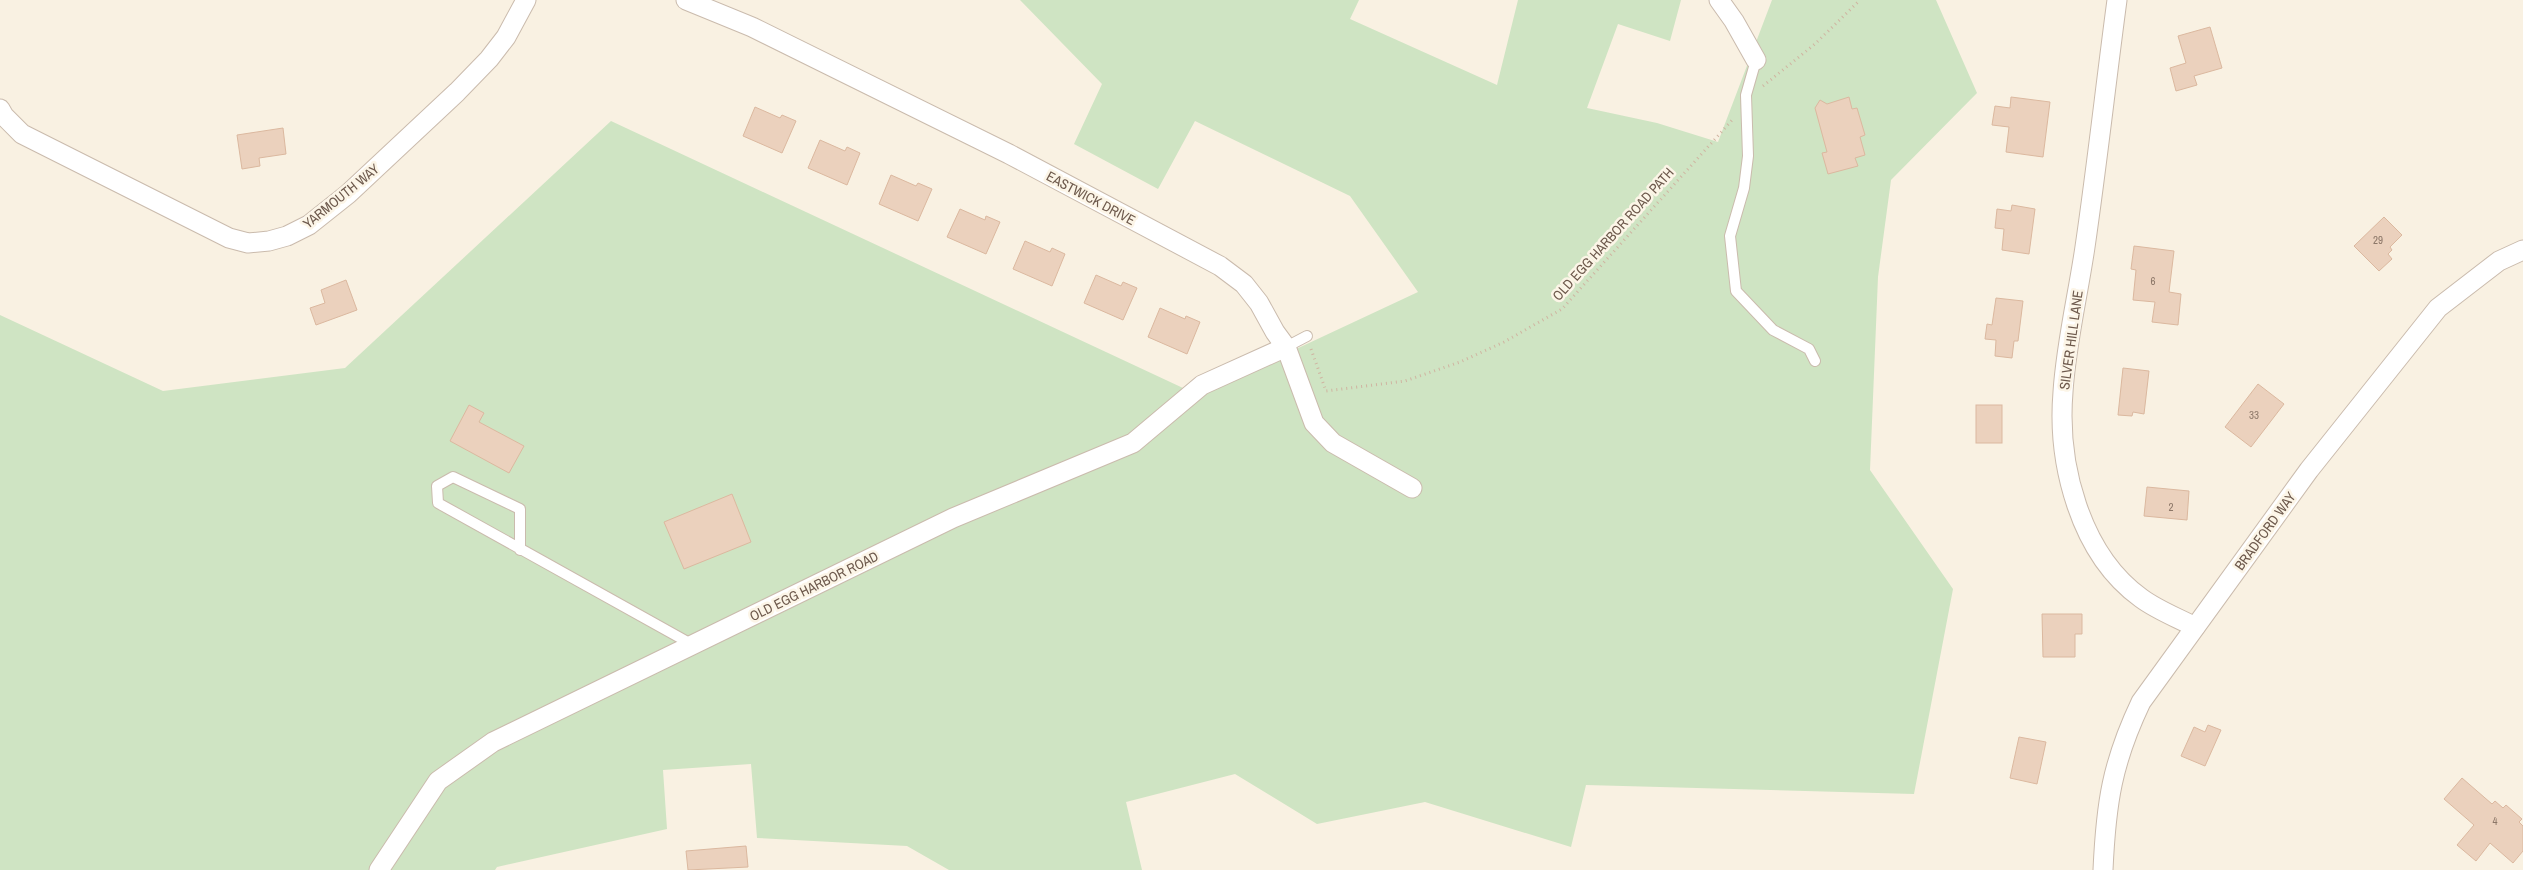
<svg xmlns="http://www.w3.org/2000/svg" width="2523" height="870" font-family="'Archivo Narrow',sans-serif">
	<rect width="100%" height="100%" fill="#f9f1e2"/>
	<polygon fill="#cfe4c3" points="1020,0 1359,0 1350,19 1497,85 1518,0 1681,0 1670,41 1618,24 1587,108 1657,123 1718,142 1772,0 1936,0 1977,93 1891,180 1878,277 1870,470 1953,589 1914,794 1586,785 1571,847 1425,802 1317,824 1235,774 1126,802 1142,870 949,870 907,846 757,838 751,764 663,770 667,829 497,867 495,870 0,870 0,315 163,391 345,368 611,121 1198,395 1418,292 1350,196 1195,121 1158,189 1074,144 1102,84"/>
	<g fill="#ebd1bd" stroke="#dbb89f">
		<polygon points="2210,27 2222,68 2194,76 2197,85 2176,91 2170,68 2186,63 2178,36"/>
		<polygon points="1849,97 1852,109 1857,108 1865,135 1860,137 1865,155 1855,158 1858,166 1828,174 1822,153 1827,152 1815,108 1820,100 1827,104"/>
		<polygon points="2011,97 2050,102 2043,157 2006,152 2009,127 1992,125 1995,106 2010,108"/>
		<polygon points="755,107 780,118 782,115 796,121 782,153 743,136"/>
		<polygon points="283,128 286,154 259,158 260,166 242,169 237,135"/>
		<polygon points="820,140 845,151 847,147 860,153 847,185 808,168"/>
		<polygon points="891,175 916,186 918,183 932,189 918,221 879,204"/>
		<polygon points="2012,205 2035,209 2029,254 2002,250 2004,229 1995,228 1997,209 2011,211"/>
		<polygon points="960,209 985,220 986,216 1000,222 986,254 947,237"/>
		<polygon points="2384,217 2402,235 2390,247 2392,250 2388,254 2392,259 2379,271 2354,246"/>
		<polygon points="1025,241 1050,252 1052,248 1065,254 1052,286 1013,269"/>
		<polygon points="2134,246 2174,251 2169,292 2181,294 2178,325 2152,322 2155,302 2133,300 2136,270 2131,269"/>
		<polygon points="1096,275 1121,286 1123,282 1137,288 1123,320 1084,303"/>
		<polygon points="346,280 357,310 316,325 310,308 325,303 321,290"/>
		<polygon points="1996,298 2023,301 2018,341 2014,341 2012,358 1995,356 1996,340 1985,339 1987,324 1992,325"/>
		<polygon points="1160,308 1185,319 1186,316 1200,322 1187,354 1148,337"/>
		<polygon points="2123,368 2149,371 2144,414 2133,412 2132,416 2118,415"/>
		<polygon points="2258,384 2284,404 2251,447 2225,427"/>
		<polygon points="469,405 484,413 479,422 524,446 509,473 450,441"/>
		<rect x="1976" y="405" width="26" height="38"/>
		<polygon points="2147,487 2189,491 2187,520 2144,516"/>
		<polygon points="732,494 751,542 684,569 664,522"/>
		<polygon points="2042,614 2082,614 2082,634 2075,634 2075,657 2043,657"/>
		<polygon points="2208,725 2221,730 2205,766 2181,756 2194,727 2205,732"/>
		<polygon points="2019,737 2046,742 2037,784 2010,778"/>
		<polygon points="2462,778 2492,804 2495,801 2503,808 2506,805 2522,819 2519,822 2523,826 2523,851 2513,863 2490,843 2476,861 2457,845 2474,825 2444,799"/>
		<polygon points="746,846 748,867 688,870 686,851"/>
	</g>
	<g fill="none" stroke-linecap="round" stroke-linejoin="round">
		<g stroke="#cabbad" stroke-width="12">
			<g id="service">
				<polyline points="1756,60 1746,95 1748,156 1744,188 1730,236 1736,291 1773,330 1809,349 1815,361"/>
				<polyline points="1286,347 1307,336"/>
				<polyline points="520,550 520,509 453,477 437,486 438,503 693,645"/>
			</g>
		</g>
		<g stroke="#cabbad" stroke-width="21">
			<g id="minor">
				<polyline points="686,0 752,27 1009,154 1220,266 1244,284 1259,303 1275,332 1286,347 1314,423 1333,443 1412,488"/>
				<polyline points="1719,0 1734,21 1756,60"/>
				<path d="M2117,0c-11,82 -20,165 -32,247 -7,48 -19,97 -22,145 -6,72 17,162 78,206 16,12 37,20 54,29"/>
				<polyline points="0,109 4,116 22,134 229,238 248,243 269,241 287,236 309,225 348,194 457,92 489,59 506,37 526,0"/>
				<polyline points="379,870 438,781 493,742 953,518 1133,443 1202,385 1286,347"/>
				<path d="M2103,870c3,-67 9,-107 38,-168l168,-232 129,-162 61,-47 24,-11"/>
			</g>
		</g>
		<g stroke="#cfb4a1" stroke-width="3" stroke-dasharray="1 4" stroke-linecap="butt">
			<polyline points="1763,86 1815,44 1860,0"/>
			<polyline points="1311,349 1326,391 1405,381 1460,362 1504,342 1562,309 1734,118"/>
		</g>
		<use href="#service" stroke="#fff" stroke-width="10"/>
		<use href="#minor" stroke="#fff" stroke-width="19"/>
	</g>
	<g text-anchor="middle" stroke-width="5" stroke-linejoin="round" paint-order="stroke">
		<g font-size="11" fill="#8c7768">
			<text x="2378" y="244">29</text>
			<text x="2153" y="285">6</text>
			<text x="2254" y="419">33</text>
			<text x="2171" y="511">2</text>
			<text x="2495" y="825">4</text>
		</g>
		<g font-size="14" fill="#6d594c" stroke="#fcf5e7">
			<text transform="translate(341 196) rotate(-39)" y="5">YARMOUTH WAY</text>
			<text transform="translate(1091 198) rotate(28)" y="5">EASTWICK DRIVE</text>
			<text transform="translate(1613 234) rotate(-48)" y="5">OLD EGG HARBOR ROAD PATH</text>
			<text transform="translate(2071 340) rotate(-82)" y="5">SILVER HILL LANE</text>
			<text transform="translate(2265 531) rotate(-54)" y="5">BRADFORD WAY</text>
			<text transform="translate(814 586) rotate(-26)" y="5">OLD EGG HARBOR ROAD</text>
		</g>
	</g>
</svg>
